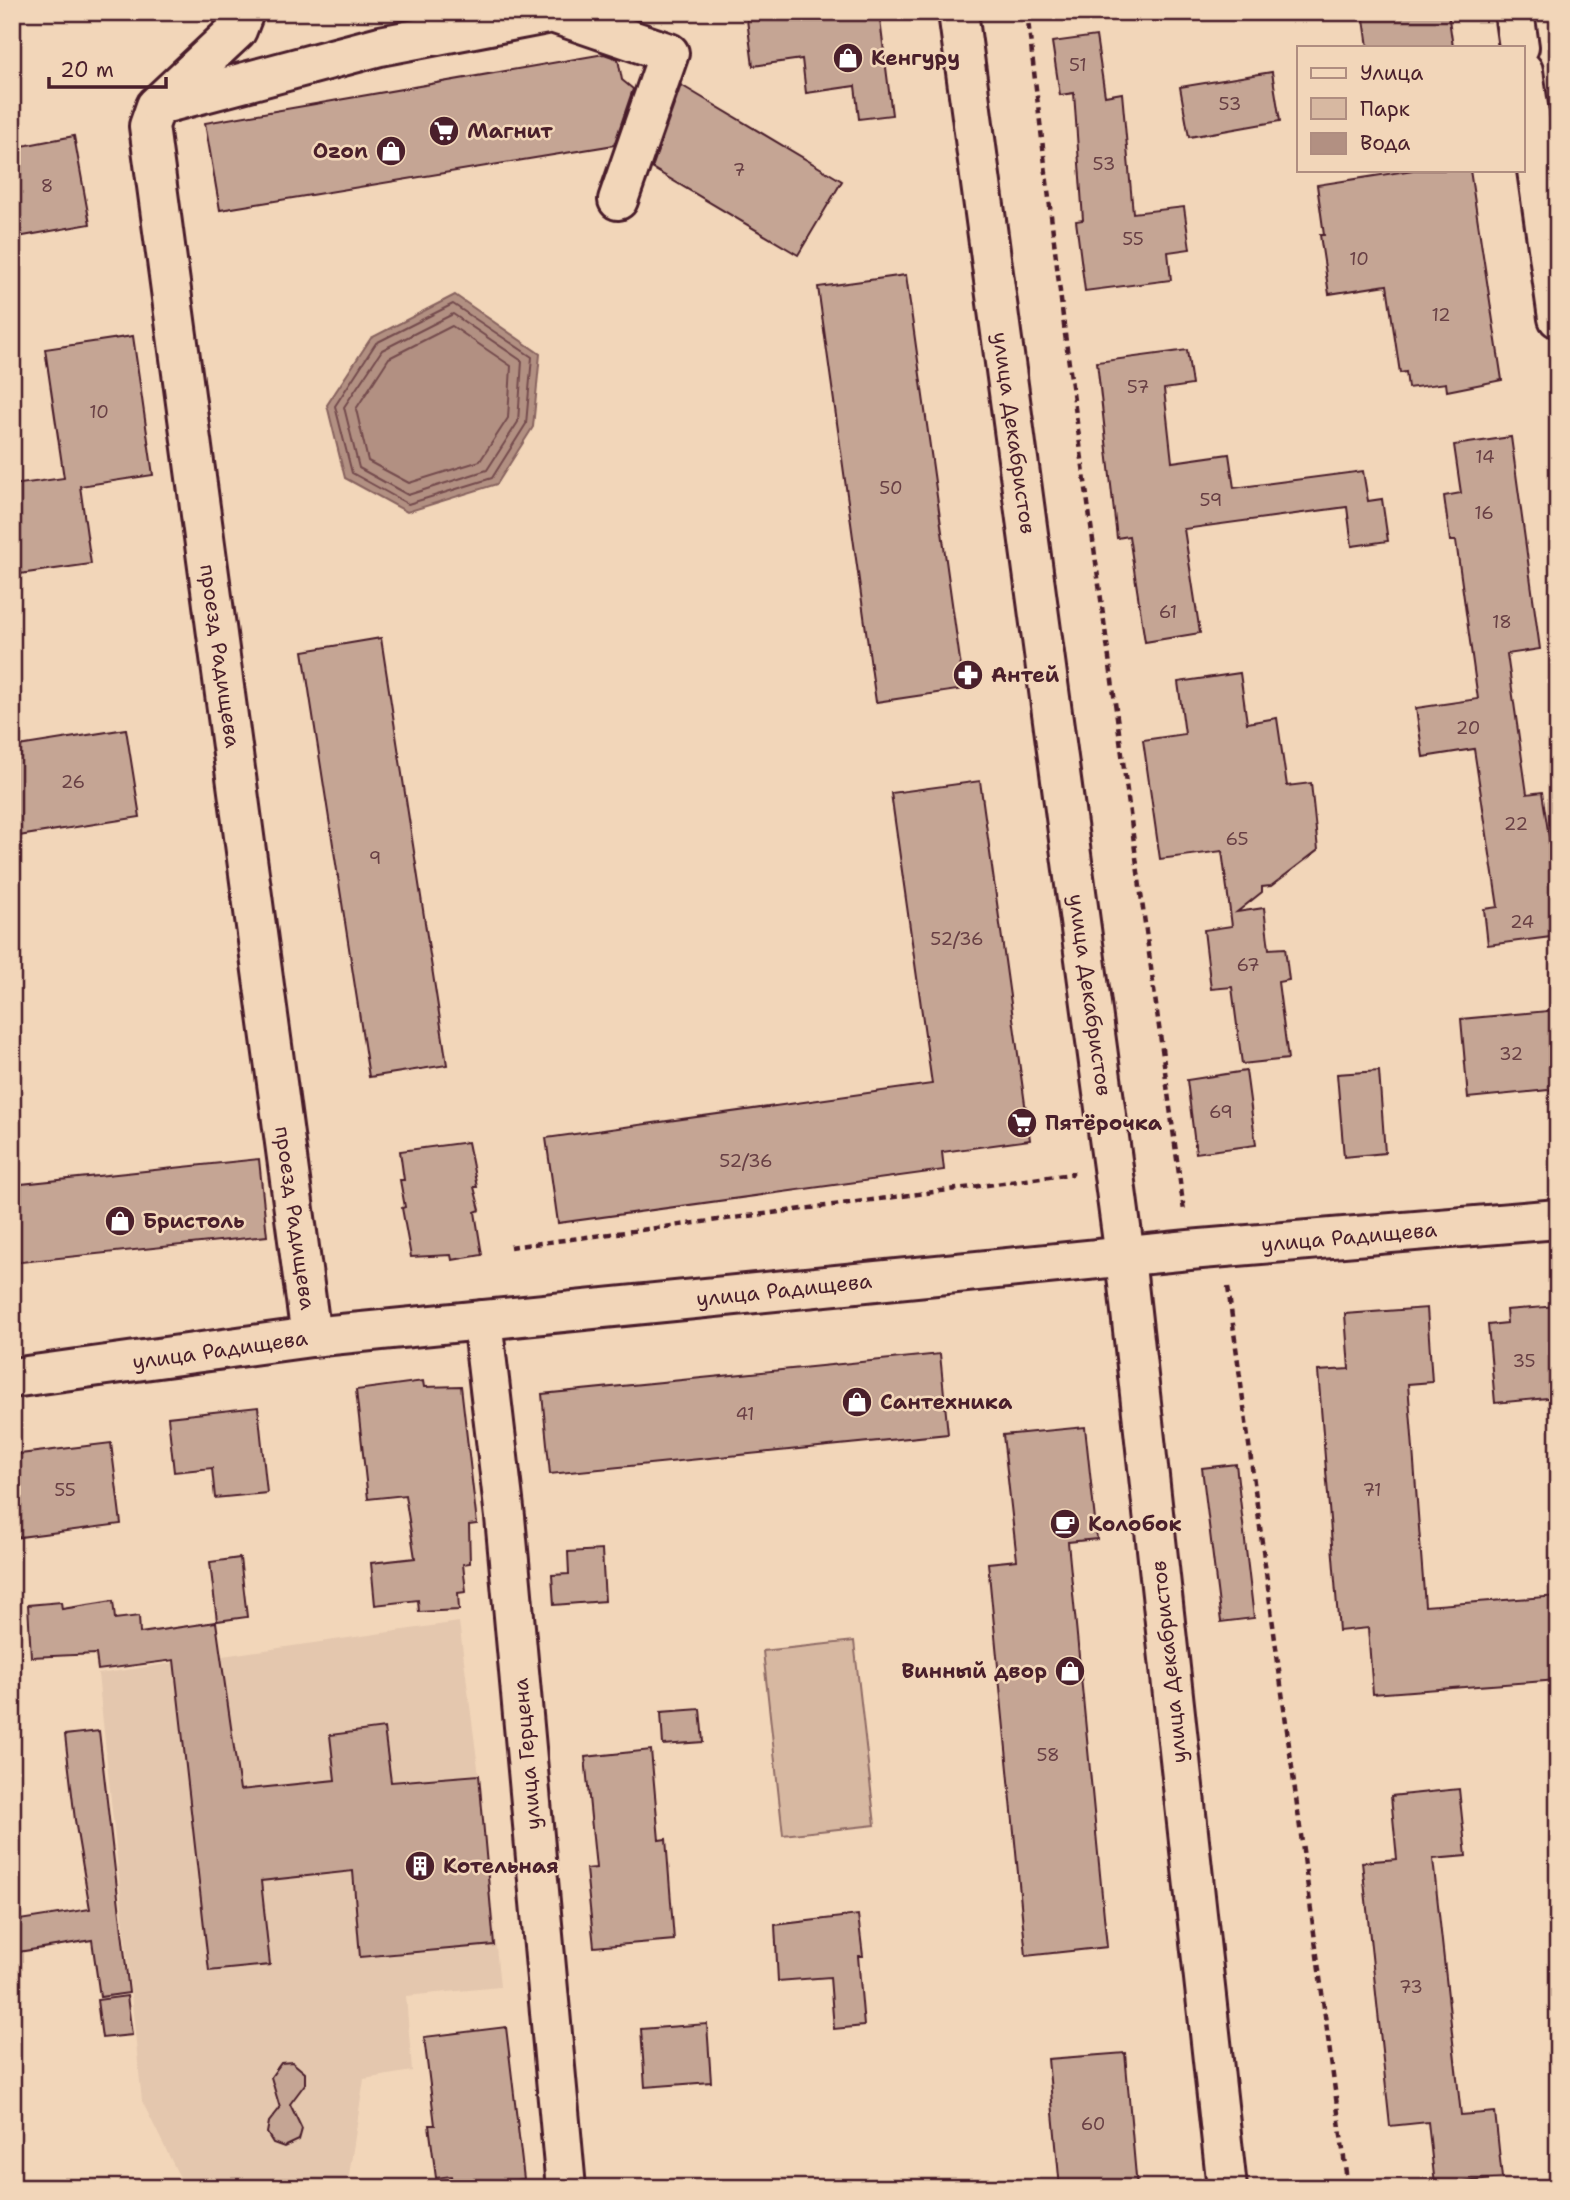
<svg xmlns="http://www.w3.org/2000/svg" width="1570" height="2200" font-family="'Shantell Sans',sans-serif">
	<rect width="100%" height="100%" fill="#f2d6b9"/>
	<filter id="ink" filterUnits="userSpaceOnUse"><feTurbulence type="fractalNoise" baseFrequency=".0143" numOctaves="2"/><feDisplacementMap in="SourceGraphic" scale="14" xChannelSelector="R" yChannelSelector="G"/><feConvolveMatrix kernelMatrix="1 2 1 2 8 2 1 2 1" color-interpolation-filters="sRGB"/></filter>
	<g filter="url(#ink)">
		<polygon fill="#e4c7ae" points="459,1622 479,1775 500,1987 406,1996 412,2071 364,2079 347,2188 185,2188 142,2101 98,1674"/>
		<polygon fill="#d7b8a1" stroke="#906c66" stroke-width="2" points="854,1641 875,1825 783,1835 763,1651"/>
		<polygon fill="#b29082" stroke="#88635f" stroke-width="2" points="455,295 540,354 533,427 497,484 407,512 345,478 327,405 371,338"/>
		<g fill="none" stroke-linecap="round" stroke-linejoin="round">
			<g stroke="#744c4e" stroke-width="2">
				<polygon points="453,304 532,357 526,424 492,478 408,504 352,473 335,406 376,343"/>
				<polygon points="453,314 522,361 518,422 487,470 408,495 359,468 344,407 382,350"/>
				<polygon points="452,326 511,366 508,418 480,461 409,483 368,461 356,409 389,358"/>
			</g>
		</g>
		<g fill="#c5a594" stroke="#4a1f2b" stroke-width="2">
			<polygon points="746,12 879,12 892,115 859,119 855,86 806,93 802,59 753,66"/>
			<polygon points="1363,12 1448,12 1453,47 1368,47"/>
			<polygon points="1096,36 1105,96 1122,93 1133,213 1184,207 1190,249 1168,252 1171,280 1085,291 1076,221 1083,220 1074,93 1060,95 1052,42"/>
			<polygon points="604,54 618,59 622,80 633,89 614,145 220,210 205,123"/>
			<polygon points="1272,72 1280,121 1189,137 1180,87"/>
			<polygon points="681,85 842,181 798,255 652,168"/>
			<polygon points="74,136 90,224 12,238 12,148"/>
			<polygon points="1413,170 1470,170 1502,380 1447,391 1446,383 1408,388 1406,372 1400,373 1387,285 1329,294 1320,235 1324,235 1317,185"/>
			<polygon points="906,275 964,689 876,702 818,287"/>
			<polygon points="133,336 153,475 80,486 91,564 12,575 12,485 64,478 45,349"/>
			<polygon points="1187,350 1192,385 1164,389 1172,462 1229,454 1234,488 1363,471 1368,501 1382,499 1388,541 1352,546 1347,507 1184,529 1200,633 1145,642 1129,536 1117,538 1097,362"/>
			<polygon points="1511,437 1540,649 1507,654 1527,794 1542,792 1558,895 1558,936 1488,945 1484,909 1498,907 1474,749 1423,757 1416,708 1478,699 1456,541 1450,541 1444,496 1461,493 1454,445"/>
			<polygon points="381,638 447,1065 369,1077 303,651"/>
			<polygon points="1240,673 1247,723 1277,718 1287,786 1311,783 1318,850 1271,886 1262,887 1262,892 1237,912 1264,908 1269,949 1285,948 1289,980 1278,982 1288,1059 1242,1064 1232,987 1211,989 1204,930 1232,926 1222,851 1160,859 1143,740 1185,734 1178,682"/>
			<polygon points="126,729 140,817 12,837 12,747"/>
			<polygon points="980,781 1030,1140 942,1152 944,1170 558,1223 546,1138 932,1084 891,793"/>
			<polygon points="1558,1010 1558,1089 1468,1098 1461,1019"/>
			<polygon points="1246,1071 1256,1145 1196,1153 1187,1080"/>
			<polygon points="1379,1071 1385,1153 1344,1157 1337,1074"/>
			<polygon points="468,1142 477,1187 474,1187 480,1210 475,1212 482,1255 452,1260 451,1255 411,1257 402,1208 405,1207 400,1180 404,1180 400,1151"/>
			<polygon points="259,1159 267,1236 12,1263 12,1185"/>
			<polygon points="1558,1306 1558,1397 1495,1403 1488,1325 1507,1323 1506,1310"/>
			<polygon points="1427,1308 1432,1382 1408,1384 1425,1606 1558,1596 1558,1680 1373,1694 1368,1628 1339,1631 1318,1371 1349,1369 1345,1314"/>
			<polygon points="940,1354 948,1434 550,1474 542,1394"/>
			<polygon points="423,1381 424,1387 461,1386 477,1524 469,1525 470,1563 463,1564 466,1592 458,1593 459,1610 419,1612 418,1600 375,1605 371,1563 415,1558 405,1495 368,1499 356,1390"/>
			<polygon points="258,1407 267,1493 215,1498 212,1468 174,1472 168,1417"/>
			<polygon points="1085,1427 1097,1539 1068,1542 1107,1947 1026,1956 988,1563 1017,1560 1003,1435"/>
			<polygon points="111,1443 121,1524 12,1538 12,1455"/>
			<polygon points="1236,1464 1254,1618 1221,1622 1202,1468"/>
			<polygon points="602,1550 605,1601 554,1605 552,1575 569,1574 568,1552"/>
			<polygon points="240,1558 247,1617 217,1621 210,1562"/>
			<polygon points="113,1601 115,1619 139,1616 140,1633 216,1622 240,1790 335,1780 330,1735 384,1728 391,1782 479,1775 494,1945 360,1957 353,1871 261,1881 270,1965 209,1971 174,1660 98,1670 96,1654 31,1657 28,1605 61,1602 62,1609"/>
			<polygon points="700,1709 703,1742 663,1745 661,1712"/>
			<polygon points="99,1731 129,1993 100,1997 92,1940 18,1952 13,1921 90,1909 75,1820 65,1735"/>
			<polygon points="651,1750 659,1840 666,1839 674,1940 594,1947 586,1869 596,1868 585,1757"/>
			<polygon points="1459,1789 1466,1856 1433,1859 1461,2115 1495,2112 1502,2178 1435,2185 1428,2122 1390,2126 1362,1862 1397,1859 1391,1796"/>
			<polygon points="858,1915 863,1956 858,1956 864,2026 834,2029 830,1977 778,1981 775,1925"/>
			<polygon points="127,1996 132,2035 102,2038 97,2000"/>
			<polygon points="707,2024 711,2082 645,2087 641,2029"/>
			<polygon points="506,2027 524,2179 453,2188 451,2176 436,2178 429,2125 435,2125 424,2037"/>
			<polygon points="1125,2053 1137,2188 1060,2188 1048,2059"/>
			<polygon points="292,2062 305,2073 305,2084 290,2104 302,2129 299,2140 284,2147 273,2143 267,2133 269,2122 280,2108 271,2077 281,2063"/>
		</g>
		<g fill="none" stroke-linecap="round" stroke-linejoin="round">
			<g stroke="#4a1f2b" stroke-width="44">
				<g id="minor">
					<polyline points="244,12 237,30 156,106 149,126 311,1337"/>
					<polyline points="958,12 1125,1257 1227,2188"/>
					<polyline points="1514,12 1519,47"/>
					<polyline points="1523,71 1558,318"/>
					<polyline points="159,105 380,46 552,13 669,53 618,200"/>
					<polyline points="482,1320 505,1517 566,2188"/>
					<polyline points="12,1378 311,1337 1189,1250 1558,1219"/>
				</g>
			</g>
			<g stroke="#4a1f2b" stroke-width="4.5" stroke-dasharray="7 5" stroke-linecap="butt">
				<polyline points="1027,12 1065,334 1184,1211"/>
				<polyline points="510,1247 1072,1174 1072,1171"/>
				<polyline points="1228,1287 1348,2188"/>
			</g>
			<use href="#minor" stroke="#f2d6b9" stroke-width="38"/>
		</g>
	</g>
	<defs>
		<g id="shop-disc" transform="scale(1.575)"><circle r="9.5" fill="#4a1f2b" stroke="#f2d6b9"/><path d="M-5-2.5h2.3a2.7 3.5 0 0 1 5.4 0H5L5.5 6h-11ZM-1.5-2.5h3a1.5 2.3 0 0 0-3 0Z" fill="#fff"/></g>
		<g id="supermarket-disc" transform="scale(1.575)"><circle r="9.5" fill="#4a1f2b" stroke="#f2d6b9"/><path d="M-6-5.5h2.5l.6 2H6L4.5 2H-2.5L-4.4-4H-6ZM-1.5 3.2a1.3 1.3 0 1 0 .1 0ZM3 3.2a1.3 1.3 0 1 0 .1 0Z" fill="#fff"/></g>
		<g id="pharmacy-disc" transform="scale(1.575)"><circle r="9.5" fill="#4a1f2b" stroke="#f2d6b9"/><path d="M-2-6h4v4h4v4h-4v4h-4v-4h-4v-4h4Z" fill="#fff"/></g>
		<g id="cafe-disc" transform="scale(1.575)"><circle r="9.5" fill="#4a1f2b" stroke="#f2d6b9"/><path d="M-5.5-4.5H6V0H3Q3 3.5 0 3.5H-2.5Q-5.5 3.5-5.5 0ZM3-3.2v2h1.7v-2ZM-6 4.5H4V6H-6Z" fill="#fff"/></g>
		<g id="building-disc" transform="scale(1.575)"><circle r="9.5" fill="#4a1f2b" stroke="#f2d6b9"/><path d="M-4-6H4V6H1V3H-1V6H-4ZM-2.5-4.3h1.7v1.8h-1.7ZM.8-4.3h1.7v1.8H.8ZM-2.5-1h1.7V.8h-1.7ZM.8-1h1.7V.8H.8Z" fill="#fff"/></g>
	</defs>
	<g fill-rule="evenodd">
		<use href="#shop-disc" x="848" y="58"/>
		<use href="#supermarket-disc" x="444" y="131"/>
		<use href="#shop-disc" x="391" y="151"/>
		<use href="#pharmacy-disc" x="968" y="675"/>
		<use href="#supermarket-disc" x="1022" y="1123"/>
		<use href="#shop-disc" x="120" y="1221"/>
		<use href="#shop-disc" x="857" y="1402"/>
		<use href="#cafe-disc" x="1065" y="1524"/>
		<use href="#shop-disc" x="1070" y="1671"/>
		<use href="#building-disc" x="420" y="1866"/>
	</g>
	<g text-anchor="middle" stroke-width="5" stroke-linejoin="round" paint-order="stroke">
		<g font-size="18" fill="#694045">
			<text x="1078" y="71">51</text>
			<text x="1230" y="110">53</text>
			<text x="1104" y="170">53</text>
			<text x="739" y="176">7</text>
			<text x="47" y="192">8</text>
			<text x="1133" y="245">55</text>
			<text x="1359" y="265">10</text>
			<text x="1441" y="321">12</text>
			<text x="1138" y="393">57</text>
			<text x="99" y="418">10</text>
			<text x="1485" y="463">14</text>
			<text x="891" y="494">50</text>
			<text x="1211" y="506">59</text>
			<text x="1484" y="519">16</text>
			<text x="1168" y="618">61</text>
			<text x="1502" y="628">18</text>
			<text x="1468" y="734">20</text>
			<text x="73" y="788">26</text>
			<text x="1516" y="830">22</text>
			<text x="1237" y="845">65</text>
			<text x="375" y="864">9</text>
			<text x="1522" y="928">24</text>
			<text x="957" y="945">52/36</text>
			<text x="1248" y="971">67</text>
			<text x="1511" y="1060">32</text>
			<text x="1221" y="1118">69</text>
			<text x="746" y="1167">52/36</text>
			<text x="1524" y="1367">35</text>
			<text x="745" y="1420">41</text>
			<text x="65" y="1496">55</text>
			<text x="1372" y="1496">71</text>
			<text x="1048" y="1761">58</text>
			<text x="1411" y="1993">73</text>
			<text x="1093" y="2130">60</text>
		</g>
		<g font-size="21" font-weight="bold" fill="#4a1f2b" stroke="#f2d6b9" text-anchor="start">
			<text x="871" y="65">Кенгуру</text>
			<text x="467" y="138">Магнит</text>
			<text x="368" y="158" text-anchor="end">Ozon</text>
			<text x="991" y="682">Антей</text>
			<text x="1045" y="1130">Пятёрочка</text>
			<text x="143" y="1228">Бристоль</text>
			<text x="880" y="1409">Сантехника</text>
			<text x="1088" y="1531">Колобок</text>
			<text x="1047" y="1678" text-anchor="end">Винный двор</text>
			<text x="443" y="1873">Котельная</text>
		</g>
		<g font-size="21" fill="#4a1f2b" stroke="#f2d6b9">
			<text transform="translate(1014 433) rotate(82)" y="7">улица Декабристов</text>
			<text transform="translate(220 656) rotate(82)" y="7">проезд Радищева</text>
			<text transform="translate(1090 995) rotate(82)" y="7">улица Декабристов</text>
			<text transform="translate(295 1218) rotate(82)" y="7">проезд Радищева</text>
			<text transform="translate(1349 1237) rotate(-5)" y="7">улица Радищева</text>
			<text transform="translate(784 1290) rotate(-6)" y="7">улица Радищева</text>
			<text transform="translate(220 1350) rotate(-8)" y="7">улица Радищева</text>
			<text transform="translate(1169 1662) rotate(-96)" y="7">улица Декабристов</text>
			<text transform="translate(527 1754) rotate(-95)" y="7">улица Герцена</text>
		</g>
	</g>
	<rect width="1570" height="2200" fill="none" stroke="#f2d6b9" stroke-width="42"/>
	<rect x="21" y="21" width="1528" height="2158" fill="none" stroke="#4a1f2b" stroke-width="2.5" filter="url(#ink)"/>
	<rect x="1297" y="46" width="228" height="126" fill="#f2d6b9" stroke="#af8d80" stroke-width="2"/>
	<rect x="1311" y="68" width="35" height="10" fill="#f2d6b9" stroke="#af8d80" stroke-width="2"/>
	<text x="1360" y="80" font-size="21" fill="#4a1f2b">Улица</text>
	<rect x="1311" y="98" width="35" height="21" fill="#d7b8a1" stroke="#af8d80" stroke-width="2"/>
	<text x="1360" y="116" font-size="21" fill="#4a1f2b">Парк</text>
	<rect x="1311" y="133" width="35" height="21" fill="#b29082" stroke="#af8d80" stroke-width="2"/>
	<text x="1360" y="150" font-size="21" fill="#4a1f2b">Вода</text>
	<path d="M49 77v10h117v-10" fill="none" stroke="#4a1f2b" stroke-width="3.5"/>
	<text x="60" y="77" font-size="21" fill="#4a1f2b" stroke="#f2d6b9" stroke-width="5" paint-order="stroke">20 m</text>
</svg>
